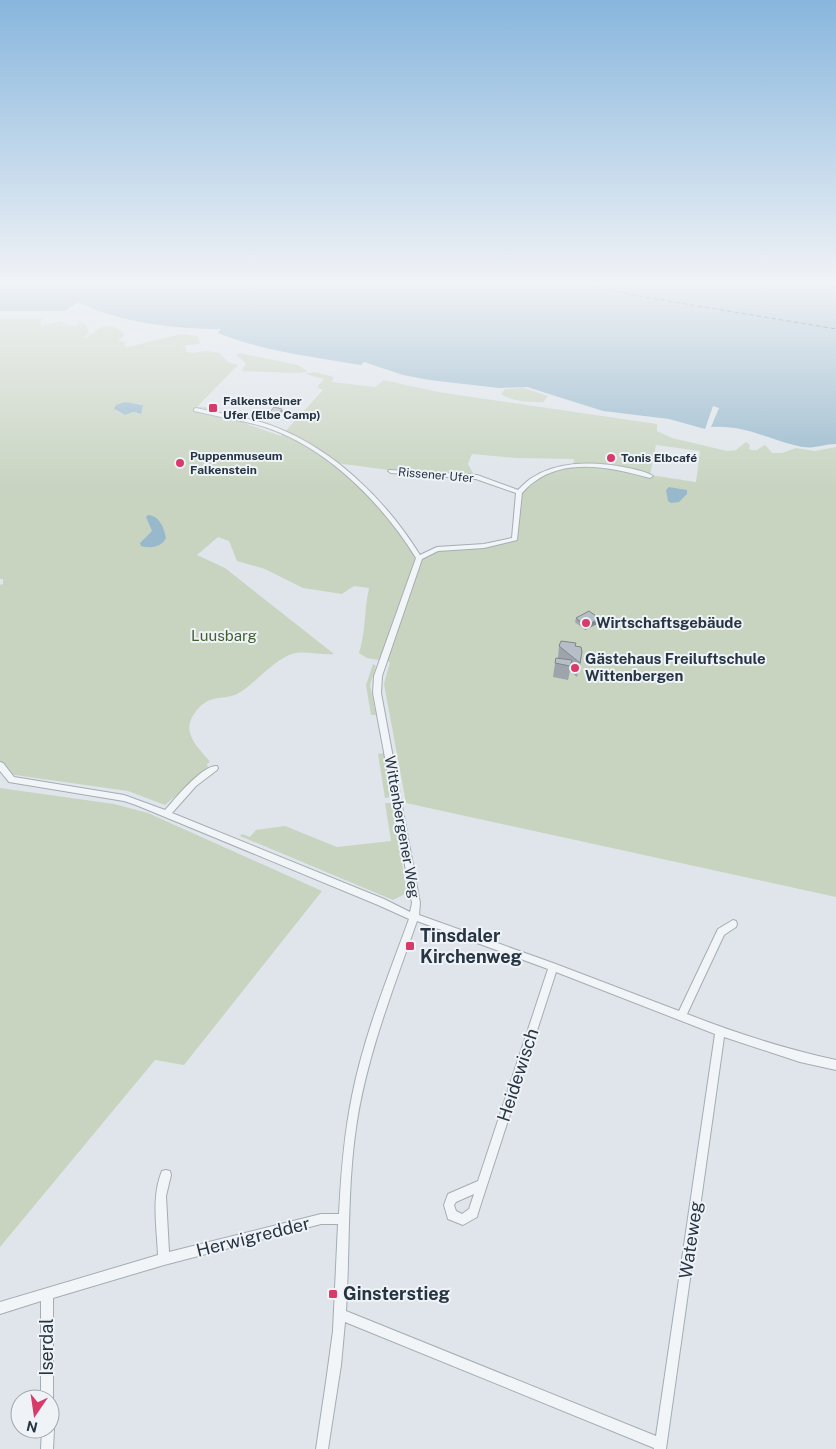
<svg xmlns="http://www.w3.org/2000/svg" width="836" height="1449" font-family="'Public Sans',sans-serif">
	<rect width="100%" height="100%" fill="#dfe5ea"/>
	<g fill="#c8d4c0" fill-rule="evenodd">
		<path d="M0,319h43l-3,4 2,3 -6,6 9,-7 16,-4 6,4 8,1 4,-5 8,4 2,8 -6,5h2c17,-9 17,-20 39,-5v3l-6,5 7,1 -1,4 4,1 53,-13 16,2 3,6 -1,2 -18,2 5,1v5l7,1 13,-2 14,2 8,9 10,3 -41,42h9l4,4 71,25 42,-46 -6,-3 7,-8 -19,-5 9,-2 20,5 -2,5 43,5 9,-7 54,12 219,32v7l15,7 55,13 9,-1 10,-8 4,3 -1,4c9,4 10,-2 16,-4l7,8h10l14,-5 19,3 21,-4v450l-430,-94 -22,-119 6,-22 -23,-4 -8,-5c7,-22 5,-43 10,-65l-15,-2 -12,8 -39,-6 -38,-19 -28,-8 -8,-20 -11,-4 -21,18 28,13 109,86c-14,2 -31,-5 -45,1 -20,9 -37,32 -52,39 -8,4 -18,3 -27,6 -11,4 -24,21 -20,33 3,11 13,20 20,29l-3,2 1,5 -43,36 -37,-14 -128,-18v-188l3,-1v-5h-3zM122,403l20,1 -5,10 -4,-2 -8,3 -9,-4zM656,445l44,6 -4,31 -46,-7zM472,454l45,4 57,1 -1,8c-22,4 -36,9 -52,24l-4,48 -33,8 -47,3 -19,8 -12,-21 -49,-55 -29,-20 61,8 79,4 5,-1 -5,-9z"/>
		<polygon points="239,353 298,365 308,372 295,373 242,371 246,363 236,355"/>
		<path d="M524,388l24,8 -5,6c-14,0 -29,0 -42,-8l4,-5z"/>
		<polygon points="373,664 376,666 370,685 376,715 371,715 366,685"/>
		<polygon points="384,753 391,797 385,798 378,754"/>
		<polygon points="0,788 114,804 148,813 322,891 184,1065 155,1060 0,1247"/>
		<polygon points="385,803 392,803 407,893 393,900 240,836 242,834 250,837 256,830 285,826 337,847 391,841"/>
	</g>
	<g fill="#98b9cc">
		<path d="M0,285h836v159c-14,0 -21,6 -38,2 -32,-7 -51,-21 -87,-19l8,-19 -6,-2 -8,23 -36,-10 -66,-8 -76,-24 -28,1 -70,-8 -26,-5 -39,-13 -3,3c-47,-8 -99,-14 -143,-32l3,-4c-45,0 -102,-6 -143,-27l-13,9h-65z"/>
		<polygon points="125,402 143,405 141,414 133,412 125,415 114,409 116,405"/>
		<polygon points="669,487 687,490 687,494 679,502 671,503 668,501 666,490"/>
		<path d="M148,515c12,1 16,13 18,23 -4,9 -16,11 -25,8l-1,-3 12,-12 -6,-14z"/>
	</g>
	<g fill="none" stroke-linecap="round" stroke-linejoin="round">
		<polyline stroke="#2e5b79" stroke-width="1" stroke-dasharray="4.5 3" stroke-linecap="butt" points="587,285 638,296 836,329"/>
		<g stroke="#a4adb4" stroke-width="2">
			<g id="minor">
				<path d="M196,408c24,6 51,9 74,17 63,23 115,74 150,130l17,-8 47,-3 28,-6 4,-45 -40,-14 -85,-6 -3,-2 1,-1 88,5 41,15c4,-4 8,-8 12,-11 26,-18 63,-18 93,-12 10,2 22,4 30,9l-3,2c-37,-10 -83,-21 -116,4 -5,3 -8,7 -12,11l-5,47 -33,8 -46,3 -16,8 -40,117 -1,17 39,210 -1,12 134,48 126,48 39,-82 15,-9 3,1 1,3 -1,3 -12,8 -37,79c49,19 98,35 149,46v10l-36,-8 -76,-25 -58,412h-12v-1l-309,-126 -4,43 -13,84h-12l10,-67 7,-51 5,-107h-17l-157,41 -111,33v101l-3,5v-5h-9v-98l-41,13v-12l158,-47c-1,-27 -7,-58 4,-84l4,-1 4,1 1,4 -5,21 3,56 152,-38h18c2,-40 5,-79 13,-118 12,-61 36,-119 57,-177l-31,-14 -242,-100 -12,-4 -115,-19 -9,-11v-9l3,1 11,14 110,18 41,15c9,-10 38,-46 52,-44l1,2 -1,2 -21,16 -24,27 212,86 26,13 2,-9 -39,-210 1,-17 42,-118c-34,-55 -88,-110 -151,-131 -23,-7 -47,-10 -71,-16v-2zM417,921l131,48 -70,212 -30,13 -4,11 4,14 15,6 14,-8 1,-4 78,-241 159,62 -59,402 -310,-125c4,-63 1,-127 11,-190 11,-69 37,-134 60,-200zM474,1194l-5,15 -7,5 -6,-3 -2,-6 2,-3z"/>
				<polygon points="50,1424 52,1425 54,1429 53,1449 41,1449 42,1429 50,1429"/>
			</g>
		</g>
		<use href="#minor" fill="#f2f5f7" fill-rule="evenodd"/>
	</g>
	<g fill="#9da4ab">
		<polygon points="283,411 278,416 270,414 270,412"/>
		<polygon points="596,616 595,617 598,619 597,624 585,630 575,622 576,618"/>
		<polygon points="559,646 575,646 582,652 577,677 570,671 568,680 553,677 555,663 558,658"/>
	</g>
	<g fill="#7f868b">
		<polygon points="282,409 283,411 278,416 278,414"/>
		<polygon points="598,619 597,624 585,630 586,626"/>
		<polygon points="582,652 580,666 577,677 580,663"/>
	</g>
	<g fill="#b6bfc7" stroke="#7f868b">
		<polygon points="274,407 282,409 278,414 270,412"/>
		<polygon points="589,611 596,616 594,616 598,619 586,626 576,618"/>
		<polygon points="561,641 576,643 575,646 581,647 582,652 580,663 559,646"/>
		<polygon points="556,658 572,660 570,666 555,663"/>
	</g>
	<linearGradient id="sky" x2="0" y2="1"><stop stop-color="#88b6dd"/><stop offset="0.58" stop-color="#f1f3f6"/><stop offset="1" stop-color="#f1f3f6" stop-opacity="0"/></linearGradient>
	<rect width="836" height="488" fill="url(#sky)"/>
	<g fill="#d83b6a" stroke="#eff3f7" stroke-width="2">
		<rect x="208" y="403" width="10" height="10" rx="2.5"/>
		<circle cx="611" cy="458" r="5"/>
		<circle cx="180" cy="463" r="5"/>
		<circle cx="586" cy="623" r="5"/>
		<circle cx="575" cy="668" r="5"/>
		<rect x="405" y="941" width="10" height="10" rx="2.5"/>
		<rect x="328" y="1289" width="10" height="10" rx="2.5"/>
	</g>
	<g text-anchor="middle" stroke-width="4" stroke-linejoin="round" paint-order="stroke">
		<g font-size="12" font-weight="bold" fill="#273542" stroke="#eff3f7" text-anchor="start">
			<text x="223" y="405">Falkensteiner<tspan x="223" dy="14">Ufer (Elbe Camp)</tspan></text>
			<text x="190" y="460">Puppenmuseum<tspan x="190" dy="14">Falkenstein</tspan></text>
			<text x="621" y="462">Tonis Elbcafé</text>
		</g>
		<g font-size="12" fill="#273542" stroke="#eff3f7">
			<text transform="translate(436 475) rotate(5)" y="4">Rissener Ufer</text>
		</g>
		<g font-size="15" font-weight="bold" fill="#273542" stroke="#eff3f7" text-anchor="start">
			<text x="596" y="628">Wirtschaftsgebäude</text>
			<text x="585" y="664">Gästehaus Freiluftschule<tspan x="585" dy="17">Wittenbergen</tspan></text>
		</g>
		<g font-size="15" fill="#425f33" stroke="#eff3f7">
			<text x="224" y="641">Luusbarg</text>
		</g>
		<g font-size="15" fill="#273542" stroke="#eff3f7">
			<text transform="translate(402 827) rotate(80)" y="5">Wittenbergener Weg</text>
		</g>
		<g font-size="18" font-weight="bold" fill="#273542" stroke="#eff3f7" text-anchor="start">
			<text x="420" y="942">Tinsdaler<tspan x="420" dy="21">Kirchenweg</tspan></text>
			<text x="343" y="1300">Ginsterstieg</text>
		</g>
		<g font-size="18" fill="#273542" stroke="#eff3f7">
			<text transform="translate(518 1075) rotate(-72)" y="6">Heidewisch</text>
			<text transform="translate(253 1237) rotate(-14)" y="6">Herwigredder</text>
			<text transform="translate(691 1240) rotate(-82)" y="6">Wateweg</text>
			<text transform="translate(47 1347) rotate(-90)" y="6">Iserdal</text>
		</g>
	</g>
	<g transform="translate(35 1414) rotate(193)"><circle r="24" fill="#eff3f7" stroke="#9fa7af"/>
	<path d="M0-4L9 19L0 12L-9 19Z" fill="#d83b6a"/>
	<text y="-8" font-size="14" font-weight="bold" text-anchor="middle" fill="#273542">N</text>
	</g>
</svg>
